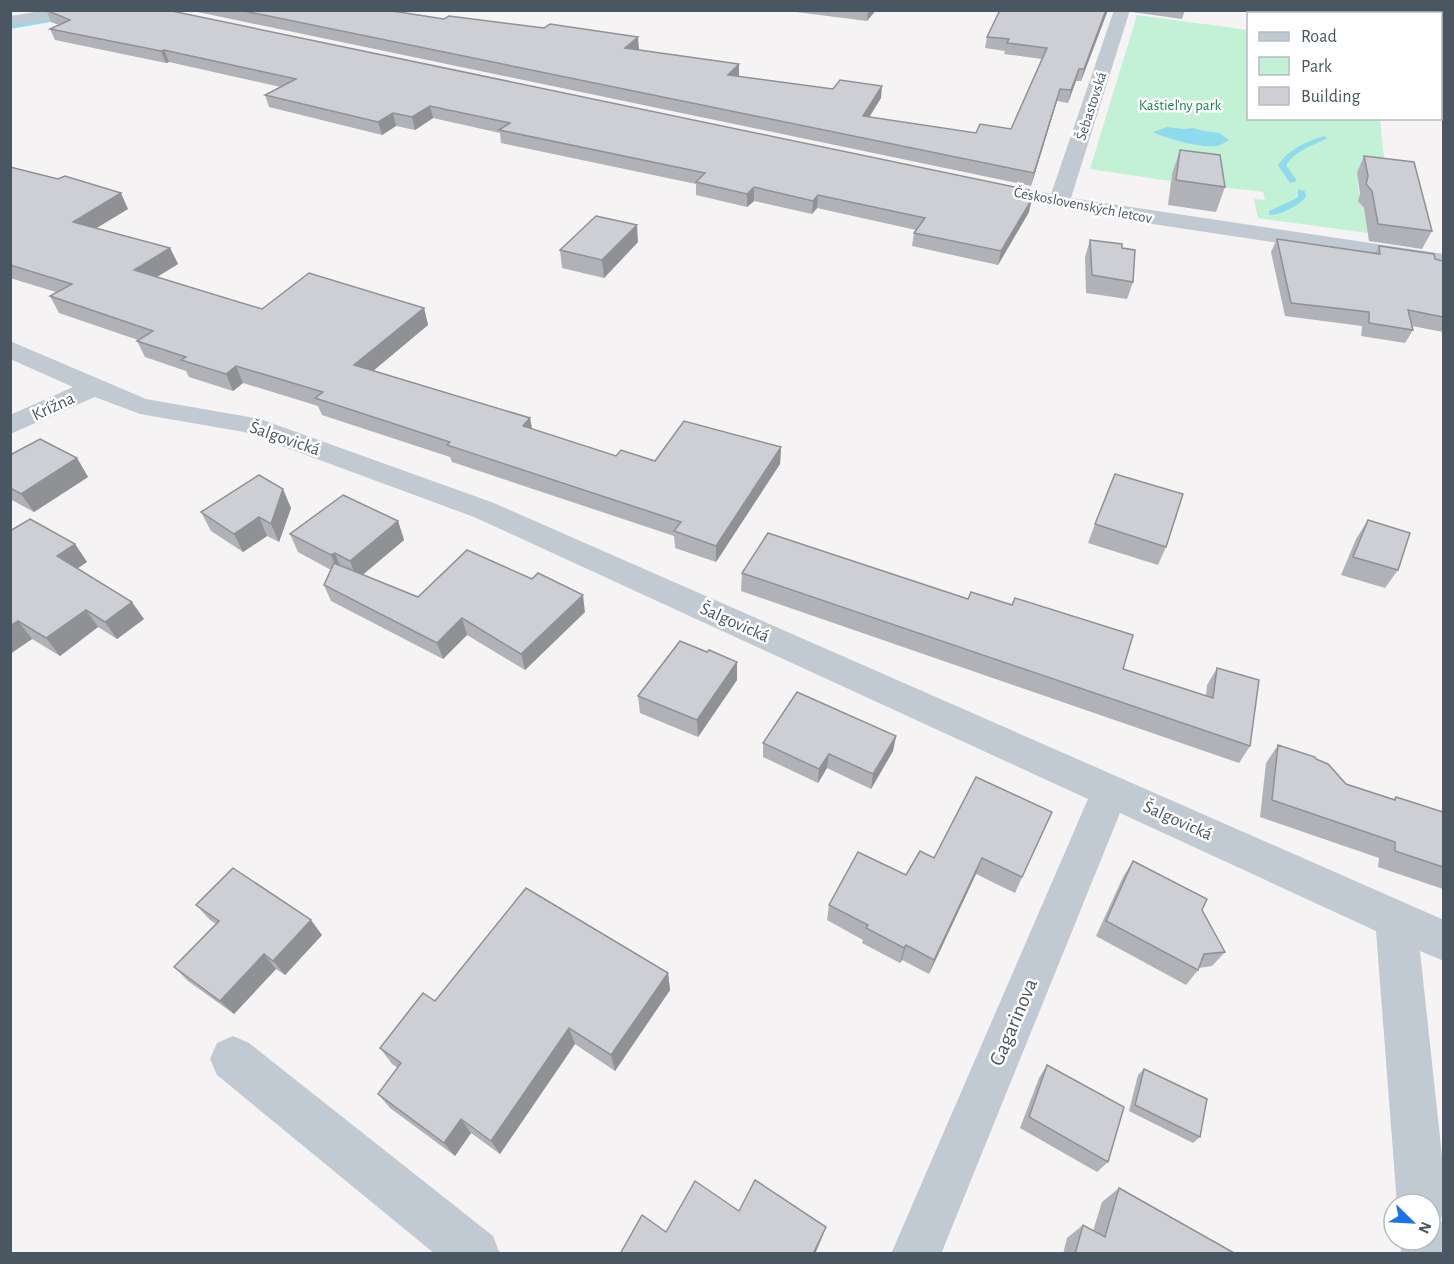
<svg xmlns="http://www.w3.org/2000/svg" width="1454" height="1264" font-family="'Alegreya Sans',sans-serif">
	<rect width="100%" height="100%" fill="#f5f3f3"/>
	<polygon fill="#c3f1d5" points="1137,15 1248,30 1248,118 1380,119 1386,177 1357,172 1360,203 1368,215 1368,233 1258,218 1254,199 1265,200 1263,192 1213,186 1172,175 1170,181 1090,169"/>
	<path fill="#90daee" d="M1167,127l17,2 10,-1 5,2 20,3 10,7c-4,2 -8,5 -12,6 -17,2 -50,-7 -64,-14z"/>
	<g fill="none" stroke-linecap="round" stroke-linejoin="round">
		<g fill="#90daee" fill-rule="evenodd">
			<polygon points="66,16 68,19 10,29 10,25"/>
			<path d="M1324,136l3,2 -1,1c-15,7 -31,12 -40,26l11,16 -7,2 -12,-18c11,-16 28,-23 46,-29z"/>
			<path d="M1298,189l7,2 1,6c-8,9 -25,18 -37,18v-4l26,-12 3,-2z"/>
		</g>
		<g fill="#c1cad2" fill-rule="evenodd">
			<polygon points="47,10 87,10 80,15 10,26 10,16"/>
			<polygon points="1114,10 1130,10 1071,198 1444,254 1444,268 1106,217 975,190 972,186 975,182 982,180 1051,194"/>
			<polygon points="10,341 146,399 260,419 494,503 1444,920 1444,961 1420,951 1444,1175 1444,1211 1440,1221 1444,1224 1444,1254 1401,1254 1400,1240 1430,1240 1430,1204 1397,1204 1376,931 1120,813 941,1254 891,1254 1088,799 474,517 244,432 140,414 95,397 10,434 10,415 73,387 10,359"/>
			<polygon points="233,1036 249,1043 493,1236 500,1254 435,1254 217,1075 210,1059 217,1043"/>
		</g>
	</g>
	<g fill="#b0b2b7">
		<polygon points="46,10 1029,190 1027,198 1029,212 998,265 912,246 914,233 916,230 817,208 812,214 754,201 747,207 696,195 696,184 501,143 500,133 433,118 415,130 396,126 382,135 269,107 265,95 281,87 169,62 166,63 55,40 50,29 59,25 51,22"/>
		<polygon points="188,10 386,10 639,49 638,50 739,77 881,98 869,117 976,133 1011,129 1042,59 1004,54 1005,51 985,48 987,37 1108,10 1081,81 1076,81 1068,103 1057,101 1031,186"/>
		<polygon points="780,10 876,10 867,21"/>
		<polygon points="1131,10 1185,10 1182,19 1132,12"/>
		<polygon points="1180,150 1225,187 1216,212 1168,205 1172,174"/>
		<polygon points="1364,156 1432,231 1422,249 1369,241 1364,208 1358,201 1360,193 1357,173"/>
		<polygon points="10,167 128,209 97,228 170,248 178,264 157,277 262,309 424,308 428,325 373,370 530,418 532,429 616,456 655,461 781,447 780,464 716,562 675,548 674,536 452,462 450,457 322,415 318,406 243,383 233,391 189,377 186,371 145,357 137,341 138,340 59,313 50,296 56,292 10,278"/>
		<polygon points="1277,239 1375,253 1379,246 1443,261 1443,332 1412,326 1413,330 1405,343 1361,336 1362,326 1285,316 1271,252"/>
		<polygon points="1090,240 1122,248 1133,282 1127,299 1086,293 1085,257"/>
		<polygon points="638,242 604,278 562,268 560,250"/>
		<polygon points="10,455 77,458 88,477 34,512 10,499"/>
		<polygon points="291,508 279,542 267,536 243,552 211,531 201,512"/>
		<polygon points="1368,520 1398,570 1385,588 1341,575 1356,539"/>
		<polygon points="398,521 404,540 363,575 418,597 585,612 525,670 467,635 443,659 331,601 324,585 331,570 298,552 290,534"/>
		<polygon points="1095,524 1166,547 1158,565 1088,543"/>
		<polygon points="10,531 75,544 87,562 77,568 144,619 117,639 98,627 60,656 32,639 10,654"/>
		<polygon points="742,573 968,599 1123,669 1206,696 1207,685 1217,668 1250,746 1239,763 741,591"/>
		<polygon points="737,680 698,737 640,713 638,696"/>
		<polygon points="896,736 893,751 871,789 827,768 818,783 763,757 763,743"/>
		<polygon points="1278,745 1316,759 1346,784 1393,799 1396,797 1443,812 1443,889 1378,867 1379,858 1260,817 1266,763"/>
		<polygon points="1052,812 1015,893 976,874 929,974 902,960 900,963 862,943 863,940 827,920 829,905 906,875 934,858"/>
		<polygon points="1133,861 1202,910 1225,952 1212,966 1199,968 1198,970 1186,985 1096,936 1123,877"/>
		<polygon points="196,905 322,935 285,975 276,969 234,1014 188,981 174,967 216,924 210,920"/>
		<polygon points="668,973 670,990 615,1071 575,1044 500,1154 471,1133 455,1156 390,1108 378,1094 398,1068 392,1064 380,1048 435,1001"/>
		<polygon points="1047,1065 1108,1162 1097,1172 1020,1128 1039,1078"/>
		<polygon points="1144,1069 1200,1137 1193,1143 1129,1111 1138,1075"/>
		<polygon points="1119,1188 1236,1254 1063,1254 1067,1238 1083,1225 1093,1231 1102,1202"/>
	</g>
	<g fill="#909195">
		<polygon points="868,10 876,10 867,21"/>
		<polygon points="1106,10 1108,10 1081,81 1084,69"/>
		<polygon points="638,37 639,49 626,60 625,48"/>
		<polygon points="164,50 169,62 166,63 161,51"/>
		<polygon points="739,64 739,76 728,75"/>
		<polygon points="1079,69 1076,81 1068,103 1071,90"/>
		<polygon points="882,86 881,98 862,129 863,116"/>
		<polygon points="1060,89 1057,101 1031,186 1034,173"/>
		<polygon points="430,106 433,118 415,130 412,117"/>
		<polygon points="393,113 396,126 382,135 378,122"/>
		<polygon points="754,187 754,201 747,207 747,194"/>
		<polygon points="121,193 128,209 81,237 73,222"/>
		<polygon points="818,195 817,208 812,214 813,201"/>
		<polygon points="1032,199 1029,212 998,265 1001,251"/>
		<polygon points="637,225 638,242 604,278 602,260"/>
		<polygon points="170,248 178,264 142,286 134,270"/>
		<polygon points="424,308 428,325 360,382 354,365"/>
		<polygon points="236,366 243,383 233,391 226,374"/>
		<polygon points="530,418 533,435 523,426"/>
		<polygon points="781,447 780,464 716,562 716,546"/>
		<polygon points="77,458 88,477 34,512 21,494"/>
		<polygon points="283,489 291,508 279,542 271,524"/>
		<polygon points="259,517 267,536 243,552 234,534"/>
		<polygon points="398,521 404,540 357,579 350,561"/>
		<polygon points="75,544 87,562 69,574 57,556"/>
		<polygon points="335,553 342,571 339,574 331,555"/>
		<polygon points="583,595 585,612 525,670 521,654"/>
		<polygon points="132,602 144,619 117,639 105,622"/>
		<polygon points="86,610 98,627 60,656 46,638"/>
		<polygon points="462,618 467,635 443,659 437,643"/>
		<polygon points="18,621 32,639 10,654 10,626"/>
		<polygon points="737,662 737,680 698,737 697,720"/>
		<polygon points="896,736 893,751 871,789 873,774"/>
		<polygon points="829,754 827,768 818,783 819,769"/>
		<polygon points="982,858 976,874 929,974 934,960"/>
		<polygon points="311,920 322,935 285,975 273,961"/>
		<polygon points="906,945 902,960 900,963 904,948"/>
		<polygon points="264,954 276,969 234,1014 220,1001"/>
		<polygon points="668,973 670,990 615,1071 611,1055"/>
		<polygon points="569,1028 575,1044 500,1154 491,1141"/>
		<polygon points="461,1119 471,1133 455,1156 444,1143"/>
		<polygon points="826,1227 821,1240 815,1254 813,1254"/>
	</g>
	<g fill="#cdcfd5" stroke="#909195" stroke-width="1.5">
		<polygon points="46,10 167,10 1029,190 1026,198 1032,199 1001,251 914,233 925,218 818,195 813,201 754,187 747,194 696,182 705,173 499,130 510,123 430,106 412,117 393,113 378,122 265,95 296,79 164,50 161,51 50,29 70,20"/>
		<polygon points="239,10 386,10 444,19 449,16 544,28 550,24 638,37 625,48 739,64 728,75 833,89 840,80 882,86 863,116 976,133 980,124 1011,129 1047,48 1007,43 1009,39 987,37 1000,10 1106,10 1084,69 1079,69 1071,90 1060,89 1034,173"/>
		<polygon points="1180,150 1220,155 1225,187 1176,180"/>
		<polygon points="1364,156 1414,162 1432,231 1378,224 1372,191 1366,184 1368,176"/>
		<polygon points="10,167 58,179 65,176 121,193 73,222 170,248 134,270 262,309 309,273 424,308 354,365 530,418 523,426 616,456 621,450 655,461 684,421 781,447 716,546 674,531 681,522 447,445 450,442 315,398 323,392 236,366 226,374 181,360 186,357 137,341 153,331 50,296 72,284 10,265"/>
		<polygon points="596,216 637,225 602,260 560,250"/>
		<polygon points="1277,239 1380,254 1379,246 1434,254 1435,259 1443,261 1443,317 1408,310 1413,330 1369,323 1369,312 1291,303"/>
		<polygon points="1090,240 1122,244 1122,248 1135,250 1133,282 1092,275"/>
		<polygon points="40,439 77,458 21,494 10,488 10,455"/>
		<polygon points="1115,474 1183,494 1166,547 1095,524"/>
		<polygon points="259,475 283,489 271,524 259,517 234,534 201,512"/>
		<polygon points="343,495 398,521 350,561 335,553 331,555 290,534"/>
		<polygon points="30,519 75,544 57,556 132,602 105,622 86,610 46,638 18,621 10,626 10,531"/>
		<polygon points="1368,520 1410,533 1398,570 1353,557"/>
		<polygon points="768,533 968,599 971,592 1012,605 1015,598 1133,635 1123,669 1213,698 1217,668 1259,680 1250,746 742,573"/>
		<polygon points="467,550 532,579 538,573 583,595 521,654 462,618 437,643 324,585 334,563 418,597"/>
		<polygon points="680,641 707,652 709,650 737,662 697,720 638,696"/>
		<polygon points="797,692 896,736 873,774 829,754 819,769 763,743"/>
		<polygon points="1278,745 1315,757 1316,759 1328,764 1346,784 1395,800 1396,797 1443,812 1443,867 1395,851 1395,842 1272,800"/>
		<polygon points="976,777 1052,812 1022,877 982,858 934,960 906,945 904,948 866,928 868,925 829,905 858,852 906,875 920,851 934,858"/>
		<polygon points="1133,861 1207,899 1202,910 1225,952 1204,954 1198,970 1106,921"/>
		<polygon points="233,868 311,920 273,961 264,954 220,1001 174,967 219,921 196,905"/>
		<polygon points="526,888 668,973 611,1055 569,1028 491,1141 461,1119 444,1143 378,1094 401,1063 380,1048 423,993 435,1001"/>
		<polygon points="1047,1065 1124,1107 1108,1162 1029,1117"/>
		<polygon points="1144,1069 1207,1099 1200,1137 1135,1105"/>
		<polygon points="755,1180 826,1227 813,1254 620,1254 642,1215 666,1232 695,1181 739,1211"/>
		<polygon points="1119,1188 1236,1254 1075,1254 1083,1225 1105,1237"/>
	</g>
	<g text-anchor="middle" stroke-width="5" stroke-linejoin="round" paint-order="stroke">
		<g font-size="15" fill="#17864f" stroke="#fff">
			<text x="1180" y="110">Kaštieľny park</text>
		</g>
		<g font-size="15" fill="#4a5661" stroke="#fff">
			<text transform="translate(1091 106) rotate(-72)" y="5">Šebastovská</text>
			<text transform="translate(1083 205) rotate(11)" y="5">Československých letcov</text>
		</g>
		<g font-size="18" fill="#4a5661" stroke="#fff">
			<text transform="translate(53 406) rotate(-25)" y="6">Krížna</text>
			<text transform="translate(285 438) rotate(19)" y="6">Šalgovická</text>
			<text transform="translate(735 622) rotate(24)" y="6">Šalgovická</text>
			<text transform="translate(1178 820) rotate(24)" y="6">Šalgovická</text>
		</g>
		<g font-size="21" fill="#4a5661" stroke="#fff">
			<text transform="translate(1013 1022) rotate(-67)" y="7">Gagarinova</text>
		</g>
	</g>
	<rect width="1454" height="1264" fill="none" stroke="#4a5661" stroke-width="24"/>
	<rect x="1247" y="12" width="195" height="108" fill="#ffffff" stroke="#b7bbc0" stroke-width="1.5"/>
	<rect x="1259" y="32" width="30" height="9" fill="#c1cad2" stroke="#b7bbc0" stroke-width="1.5"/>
	<text x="1301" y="42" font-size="18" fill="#4a5661">Road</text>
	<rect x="1259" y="57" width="30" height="18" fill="#c3f1d5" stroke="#b7bbc0" stroke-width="1.5"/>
	<text x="1301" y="72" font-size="18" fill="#4a5661">Park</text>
	<rect x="1259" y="87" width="30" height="18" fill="#cdcfd5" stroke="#b7bbc0" stroke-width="1.5"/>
	<text x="1301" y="102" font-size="18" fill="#4a5661">Building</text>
	<g transform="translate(1412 1222) rotate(114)"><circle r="28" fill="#ffffff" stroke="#b7bbc0" stroke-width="1.5"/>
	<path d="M0-4.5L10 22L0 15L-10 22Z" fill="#1a73e8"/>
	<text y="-9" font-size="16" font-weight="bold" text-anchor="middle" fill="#4a5661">N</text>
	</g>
</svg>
